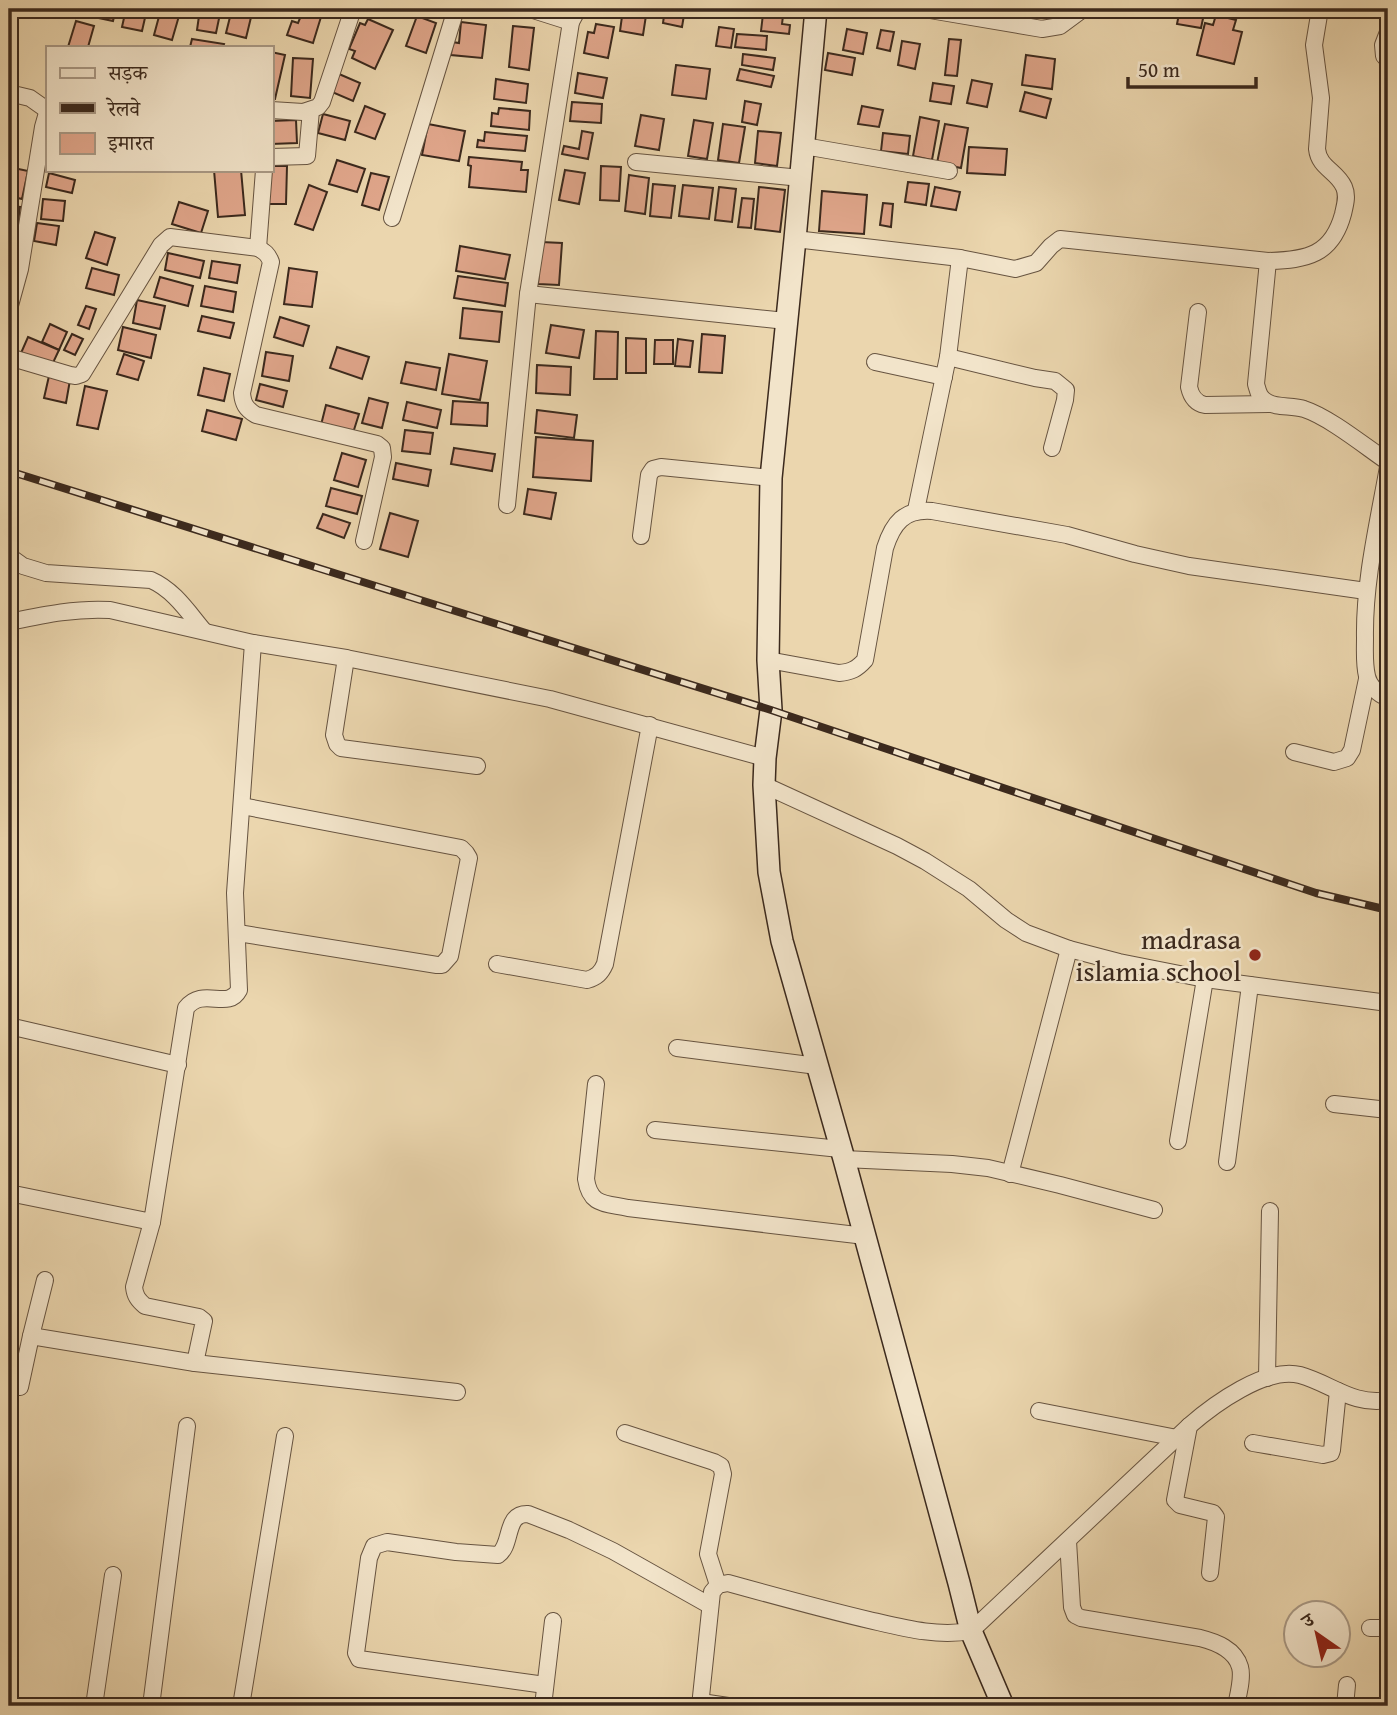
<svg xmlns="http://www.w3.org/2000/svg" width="1397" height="1715" font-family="'Gentium Book Plus','Noto Serif Devanagari',serif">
	<rect width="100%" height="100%" fill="#ebd6ae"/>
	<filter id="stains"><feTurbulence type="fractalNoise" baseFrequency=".00286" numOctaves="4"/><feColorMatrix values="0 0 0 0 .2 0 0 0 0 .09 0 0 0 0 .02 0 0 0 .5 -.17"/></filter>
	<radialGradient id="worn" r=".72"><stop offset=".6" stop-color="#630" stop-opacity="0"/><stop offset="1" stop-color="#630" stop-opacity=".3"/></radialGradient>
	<g fill="#e0a68b" stroke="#3b291d" stroke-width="2">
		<polygon points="91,9 116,9 113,21 89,16"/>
		<polygon points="126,9 147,9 142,31 122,27"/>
		<polygon points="161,9 181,9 172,40 154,35"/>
		<polygon points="200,9 221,9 216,33 197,30"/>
		<polygon points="232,9 253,9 246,38 226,33"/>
		<polygon points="623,9 647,9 643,35 620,31"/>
		<polygon points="665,9 685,9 682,27 663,23"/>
		<polygon points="1036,9 1060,9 1060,12"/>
		<polygon points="1180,9 1205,9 1201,28 1177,24"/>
		<polygon points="303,11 321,17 313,43 287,35 292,21 298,23"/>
		<polygon points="763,14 783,16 782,24 790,25 789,34 761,31"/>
		<polygon points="1216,15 1236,20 1233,30 1242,32 1234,64 1197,55 1205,23 1213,25"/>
		<polygon points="417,16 436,23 426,53 406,46"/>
		<polygon points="368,19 393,30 375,69 352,58 355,51 349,49 360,23 365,25"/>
		<polygon points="76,21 94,26 88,47 68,47"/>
		<polygon points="461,22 486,25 482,58 451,55 452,42 459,43"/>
		<polygon points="596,24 614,27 608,58 584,53 588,32 594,33"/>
		<polygon points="513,26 534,28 529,70 509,67"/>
		<polygon points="719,27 734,29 731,48 716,46"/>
		<polygon points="847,29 867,33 863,54 843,50"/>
		<polygon points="881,30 894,32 890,51 877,48"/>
		<polygon points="737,34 767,36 766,50 735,47"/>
		<polygon points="192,39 224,44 223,47 190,47"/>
		<polygon points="949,39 961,40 957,76 945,75"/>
		<polygon points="902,41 920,44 915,69 898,65"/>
		<polygon points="271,52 285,55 275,99 271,99"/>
		<polygon points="828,53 855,58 852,75 825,70"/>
		<polygon points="743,54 775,58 773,70 742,65"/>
		<polygon points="1026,55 1055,59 1052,89 1022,85"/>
		<polygon points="293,58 313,59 310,98 291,96"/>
		<polygon points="676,65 710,69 706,99 672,95"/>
		<polygon points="740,69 774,76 771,87 737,80"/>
		<polygon points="578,73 607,78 603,98 575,93"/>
		<polygon points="339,74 360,83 353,101 332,92"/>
		<polygon points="496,79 528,84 526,103 494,99"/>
		<polygon points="972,80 992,84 987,107 967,103"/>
		<polygon points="933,83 954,86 951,104 930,101"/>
		<polygon points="1025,92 1051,99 1046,118 1020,111"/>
		<polygon points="745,101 761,104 757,125 742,122"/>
		<polygon points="572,102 602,104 601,123 570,121"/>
		<polygon points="365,106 385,114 375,139 355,132"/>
		<polygon points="862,106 883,110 879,127 858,124"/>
		<polygon points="499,108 530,111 529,130 491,126 492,113 498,114"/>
		<polygon points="323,114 350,121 345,140 318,133"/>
		<polygon points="641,115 664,119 659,150 635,146"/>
		<polygon points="920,117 939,121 932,160 913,156"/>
		<polygon points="296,120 297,143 271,144 271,121"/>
		<polygon points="694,120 713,123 707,159 688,156"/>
		<polygon points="428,124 465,131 459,161 422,155"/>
		<polygon points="723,124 745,127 739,163 718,160"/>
		<polygon points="945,124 968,128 961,168 937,163"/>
		<polygon points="582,131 593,133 588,159 562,154 564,146 579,149"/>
		<polygon points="758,131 781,133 777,166 755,163"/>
		<polygon points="485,132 527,136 525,151 477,147 478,140 484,141"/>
		<polygon points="883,133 910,136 908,154 881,151"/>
		<polygon points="969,147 1007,149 1005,175 967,173"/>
		<polygon points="469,157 522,162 521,170 528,170 526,192 469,187 471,166 468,165"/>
		<polygon points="337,160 365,169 357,192 329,184"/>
		<polygon points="271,166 287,166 286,204 265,204"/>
		<polygon points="601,166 621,167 619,201 600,200"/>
		<polygon points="9,167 28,171 22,199 9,196"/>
		<polygon points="214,170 241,170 245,215 218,217"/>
		<polygon points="565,170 585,173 579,204 559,200"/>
		<polygon points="49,173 75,180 72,193 46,187"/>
		<polygon points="371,173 389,177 379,210 362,205"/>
		<polygon points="629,175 649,178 645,214 625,211"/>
		<polygon points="908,182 929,184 926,205 905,202"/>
		<polygon points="653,184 675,186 671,218 650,216"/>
		<polygon points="309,185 327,192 313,230 295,224"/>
		<polygon points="683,185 713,188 709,219 679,216"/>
		<polygon points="719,187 736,189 732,222 715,220"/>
		<polygon points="759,187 785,190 780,232 755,229"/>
		<polygon points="935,187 960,192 956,210 931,206"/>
		<polygon points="822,191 867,195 864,234 819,231"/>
		<polygon points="742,198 754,199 751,228 738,227"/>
		<polygon points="43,199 65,201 63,221 41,219"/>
		<polygon points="179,202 208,211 201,233 172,224"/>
		<polygon points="883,203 893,204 891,227 880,225"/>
		<polygon points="9,206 20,207 16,238 9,237"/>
		<polygon points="37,223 59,226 56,245 34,241"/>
		<polygon points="95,232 115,238 107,265 86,258"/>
		<polygon points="541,242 562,243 559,285 538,284"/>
		<polygon points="460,246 510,255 505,279 456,271"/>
		<polygon points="168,253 204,261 200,278 165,270"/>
		<polygon points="212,261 240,265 237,283 209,278"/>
		<polygon points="92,268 119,275 114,295 86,288"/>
		<polygon points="289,268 317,272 312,307 284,304"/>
		<polygon points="458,276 508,283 505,306 454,298"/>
		<polygon points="160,277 193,286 188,306 154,297"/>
		<polygon points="205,286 236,292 233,312 201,306"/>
		<polygon points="137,300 165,306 160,329 133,323"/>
		<polygon points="86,306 96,309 89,329 78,325"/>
		<polygon points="463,308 502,312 499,342 460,338"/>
		<polygon points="202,316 234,323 230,338 198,331"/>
		<polygon points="280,317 309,326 303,346 274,337"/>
		<polygon points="50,324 67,332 59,350 42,342"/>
		<polygon points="551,325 584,330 579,358 546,353"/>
		<polygon points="123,327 156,335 151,358 118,350"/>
		<polygon points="596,331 618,332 617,379 594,379"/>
		<polygon points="72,334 83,339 75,355 64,350"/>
		<polygon points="702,334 725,336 722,373 699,372"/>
		<polygon points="28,337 59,350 51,367 21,353"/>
		<polygon points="626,338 646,339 646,373 626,373"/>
		<polygon points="678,339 693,341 690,367 675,366"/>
		<polygon points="655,340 673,340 673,364 654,364"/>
		<polygon points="337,347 369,357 362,379 330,368"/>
		<polygon points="266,352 293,356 289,381 262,376"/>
		<polygon points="124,354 144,361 138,380 117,374"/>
		<polygon points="449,354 487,361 480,400 442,394"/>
		<polygon points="406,362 440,368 436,390 401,383"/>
		<polygon points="537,365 571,367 570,395 536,393"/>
		<polygon points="204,368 230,374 224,401 198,395"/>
		<polygon points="9,371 16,372 9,404"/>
		<polygon points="49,376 70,380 66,403 44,398"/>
		<polygon points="260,384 287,391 283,407 256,400"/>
		<polygon points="85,386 107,391 98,429 77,425"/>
		<polygon points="369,398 388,403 382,428 362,423"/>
		<polygon points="453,401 488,403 487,426 451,424"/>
		<polygon points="407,402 441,410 437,428 403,420"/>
		<polygon points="326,405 359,414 353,433 321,425"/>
		<polygon points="207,410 242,419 236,440 202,431"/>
		<polygon points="537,410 577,415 574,438 535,433"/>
		<polygon points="405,430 433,433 430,454 402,451"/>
		<polygon points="536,437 593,441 591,481 533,477"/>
		<polygon points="454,448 495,454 492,471 451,464"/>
		<polygon points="342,453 366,460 358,487 334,480"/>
		<polygon points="396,463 431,470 428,486 393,479"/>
		<polygon points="331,488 362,496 357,514 326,506"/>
		<polygon points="528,489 556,493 551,519 524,514"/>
		<polygon points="390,513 418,521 408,557 380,549"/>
		<polygon points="323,514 350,523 344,538 317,528"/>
	</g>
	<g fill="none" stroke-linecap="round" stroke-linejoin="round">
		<g stroke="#675441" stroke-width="18">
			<g id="minor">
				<polyline points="530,9 571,22"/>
				<polyline points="578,9 571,22 528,294 786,321"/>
				<polyline points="924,9 1042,29 1060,26 1083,9"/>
				<polyline points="1388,32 1383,45 1384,56 1388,59"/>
				<polyline points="9,93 30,98 47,110"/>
				<polyline points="271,110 303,112 318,107 322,102 353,9"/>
				<polyline points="804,146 949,171"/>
				<polyline points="271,157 307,156 311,110"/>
				<polyline points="636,162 801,178"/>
				<polyline points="392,218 456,9"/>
				<path d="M795,239l165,19 55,11 21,-6 15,-17 9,-7 208,22c39,-1 64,-6 75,-47 2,-9 5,-18 1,-27 -7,-16 -25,-19 -27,-38l4,-51 -7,-53 6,-36"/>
				<polyline points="258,248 264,170"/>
				<path d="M1268,261l-12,123c2,7 3,14 11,18 9,6 26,3 37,7 25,8 62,38 84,53"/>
				<polyline points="9,309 20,269 43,127 47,113"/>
				<path d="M1198,312l-9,75c2,9 6,16 16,18l64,-1"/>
				<path d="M9,357l61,18 6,1 6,-2 79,-129 9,-8 88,11c7,4 10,6 13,14l-29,131c1,11 4,16 14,22l121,29 5,4 1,9 -19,84"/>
				<polyline points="948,357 1035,378 1055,381 1066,390 1065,400 1052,448"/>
				<polyline points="875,362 944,377"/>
				<path d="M1388,467c-10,57 -24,114 -23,171 0,13 -1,26 2,38 2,10 12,19 21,22"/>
				<polyline points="507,505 528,294"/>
				<polyline points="916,510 948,357 960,258"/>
				<polyline points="641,536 649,475 653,469 661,467 771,478"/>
				<path d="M9,556l14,10 23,7 105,7c23,10 37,32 53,51"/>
				<path d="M9,622c34,-7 66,-14 101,-12l143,33 93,15 204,41 215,59"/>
				<polyline points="346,658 334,735 337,744 341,748 477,766"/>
				<path d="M768,660l71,13c12,-1 18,-4 26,-13l20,-112c8,-25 19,-39 47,-37l135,24 68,19 54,12 177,25"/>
				<polyline points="1294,752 1334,762 1347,758 1352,750 1367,679"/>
				<polyline points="764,785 897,846 925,861 969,889 1006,920 1026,933 1069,949 1119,962 1205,979 1388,1003"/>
				<polyline points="238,933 437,965 442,965 450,956 469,858 466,853 461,848 242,806"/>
				<path d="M497,964l90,16c10,-3 14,-7 18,-16l45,-239"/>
				<polyline points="9,1026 178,1065"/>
				<polyline points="677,1048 817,1066"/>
				<path d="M596,1084l-10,95c4,27 19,24 42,29l237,28"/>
				<polyline points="1334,1104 1388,1110"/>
				<polyline points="655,1130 840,1149"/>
				<polyline points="1178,1141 1205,979"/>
				<polyline points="844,1159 952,1164 988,1168 1060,1185 1154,1210"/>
				<polyline points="1227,1162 1250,985"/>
				<polyline points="1010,1174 1069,949"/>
				<path d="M9,1193l143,29 34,-214c17,-22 42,3 53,-18l-4,-97 18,-250"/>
				<path d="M152,1222l-18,65c1,9 4,13 11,19l54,11 5,4 -9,42 262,29"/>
				<polyline points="45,1280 31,1336 195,1363"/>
				<polyline points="1267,1378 1270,1211"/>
				<polyline points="20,1387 31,1336"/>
				<polyline points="1039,1411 1177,1438"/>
				<polyline points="1189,1426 1175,1500 1180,1505 1213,1513 1216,1517 1210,1573"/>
				<polyline points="625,1433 714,1462 721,1466 723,1474 708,1554 718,1585"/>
				<polyline points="1253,1443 1323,1455 1331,1453 1332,1450 1338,1391"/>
				<path d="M1068,1541l4,66 3,8 6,3 119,20c16,4 35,11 40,29 3,11 -2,28 -4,39"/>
				<polyline points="1370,1628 1388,1628"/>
				<path d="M545,1685l-186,-26 -3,-6 13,-95 5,-12 13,-4 69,10 42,3c15,-10 6,-42 30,-41l41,16 44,21 96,54"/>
				<polyline points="701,1702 728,1706"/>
				<polyline points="94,1706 113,1575"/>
				<polyline points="151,1706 187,1426"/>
				<polyline points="241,1706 285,1436"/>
				<polyline points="543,1706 553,1621"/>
				<path d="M700,1706l12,-114 6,-7 10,-2c47,13 94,26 141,37 35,8 67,17 102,11l218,-205c24,-21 77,-60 111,-51 32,9 53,31 88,25"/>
				<polyline points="1345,1706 1347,1685"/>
			</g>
		</g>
		<g stroke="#3b291d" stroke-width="24">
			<polyline id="secondary" points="816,9 795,239 771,478 768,660 771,710 765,758 764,785 769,872 782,941 844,1159 959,1583 971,1631 1003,1706"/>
		</g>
		<use href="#minor" stroke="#f2e4ca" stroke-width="16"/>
		<use href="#secondary" stroke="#f2e4ca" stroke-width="21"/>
		<g stroke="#3b291d" stroke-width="8">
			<polyline id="rail" points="9,471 771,710 1316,893 1388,910"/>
		</g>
		<use href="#rail" stroke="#f2e4ca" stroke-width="5" stroke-dasharray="16" stroke-linecap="butt"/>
	</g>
	<circle fill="#8f2418" stroke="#f2e4ca" stroke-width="2.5" cx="1255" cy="955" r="7"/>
	<g text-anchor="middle" stroke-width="5" stroke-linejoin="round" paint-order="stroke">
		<g font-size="28" fill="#3b291d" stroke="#f2e4ca" text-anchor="end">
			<text x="1241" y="949">madrasa<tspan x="1241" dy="32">islamia school</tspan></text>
		</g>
	</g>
	<rect width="1397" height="1715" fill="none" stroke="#ebd6ae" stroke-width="35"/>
	<rect x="10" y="10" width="1376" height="1694" fill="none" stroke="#3b291d" stroke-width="3.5"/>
	<rect x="18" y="18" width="1362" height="1680" fill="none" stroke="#3b291d" stroke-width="2"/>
	<rect x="46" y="46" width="228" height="126" fill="#f2e4ca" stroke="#a99985" stroke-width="2"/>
	<rect x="60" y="68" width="35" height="10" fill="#f2e4ca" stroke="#a99985" stroke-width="2"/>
	<text x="108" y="80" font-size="21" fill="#3b291d">सड़क</text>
	<rect x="60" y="103" width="35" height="10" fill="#3b291d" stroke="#a99985" stroke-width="2"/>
	<text x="108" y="116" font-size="21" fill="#3b291d">रेलवे</text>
	<rect x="60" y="133" width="35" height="21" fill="#e0a68b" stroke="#a99985" stroke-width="2"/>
	<text x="108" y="150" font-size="21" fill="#3b291d">इमारत</text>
	<g transform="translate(1317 1634) rotate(326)"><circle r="33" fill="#f2e4ca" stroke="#a99985" stroke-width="2"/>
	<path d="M0-5L12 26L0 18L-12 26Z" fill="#8f2418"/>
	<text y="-10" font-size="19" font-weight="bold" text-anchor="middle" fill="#3b291d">उ</text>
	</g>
	<path d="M1128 77v10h128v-10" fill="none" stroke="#3b291d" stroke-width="3.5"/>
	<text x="1138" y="77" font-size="21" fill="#3b291d" stroke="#f2e4ca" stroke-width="5" paint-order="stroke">50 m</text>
	<rect width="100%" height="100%" filter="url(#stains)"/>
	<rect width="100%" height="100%" fill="url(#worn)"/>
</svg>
